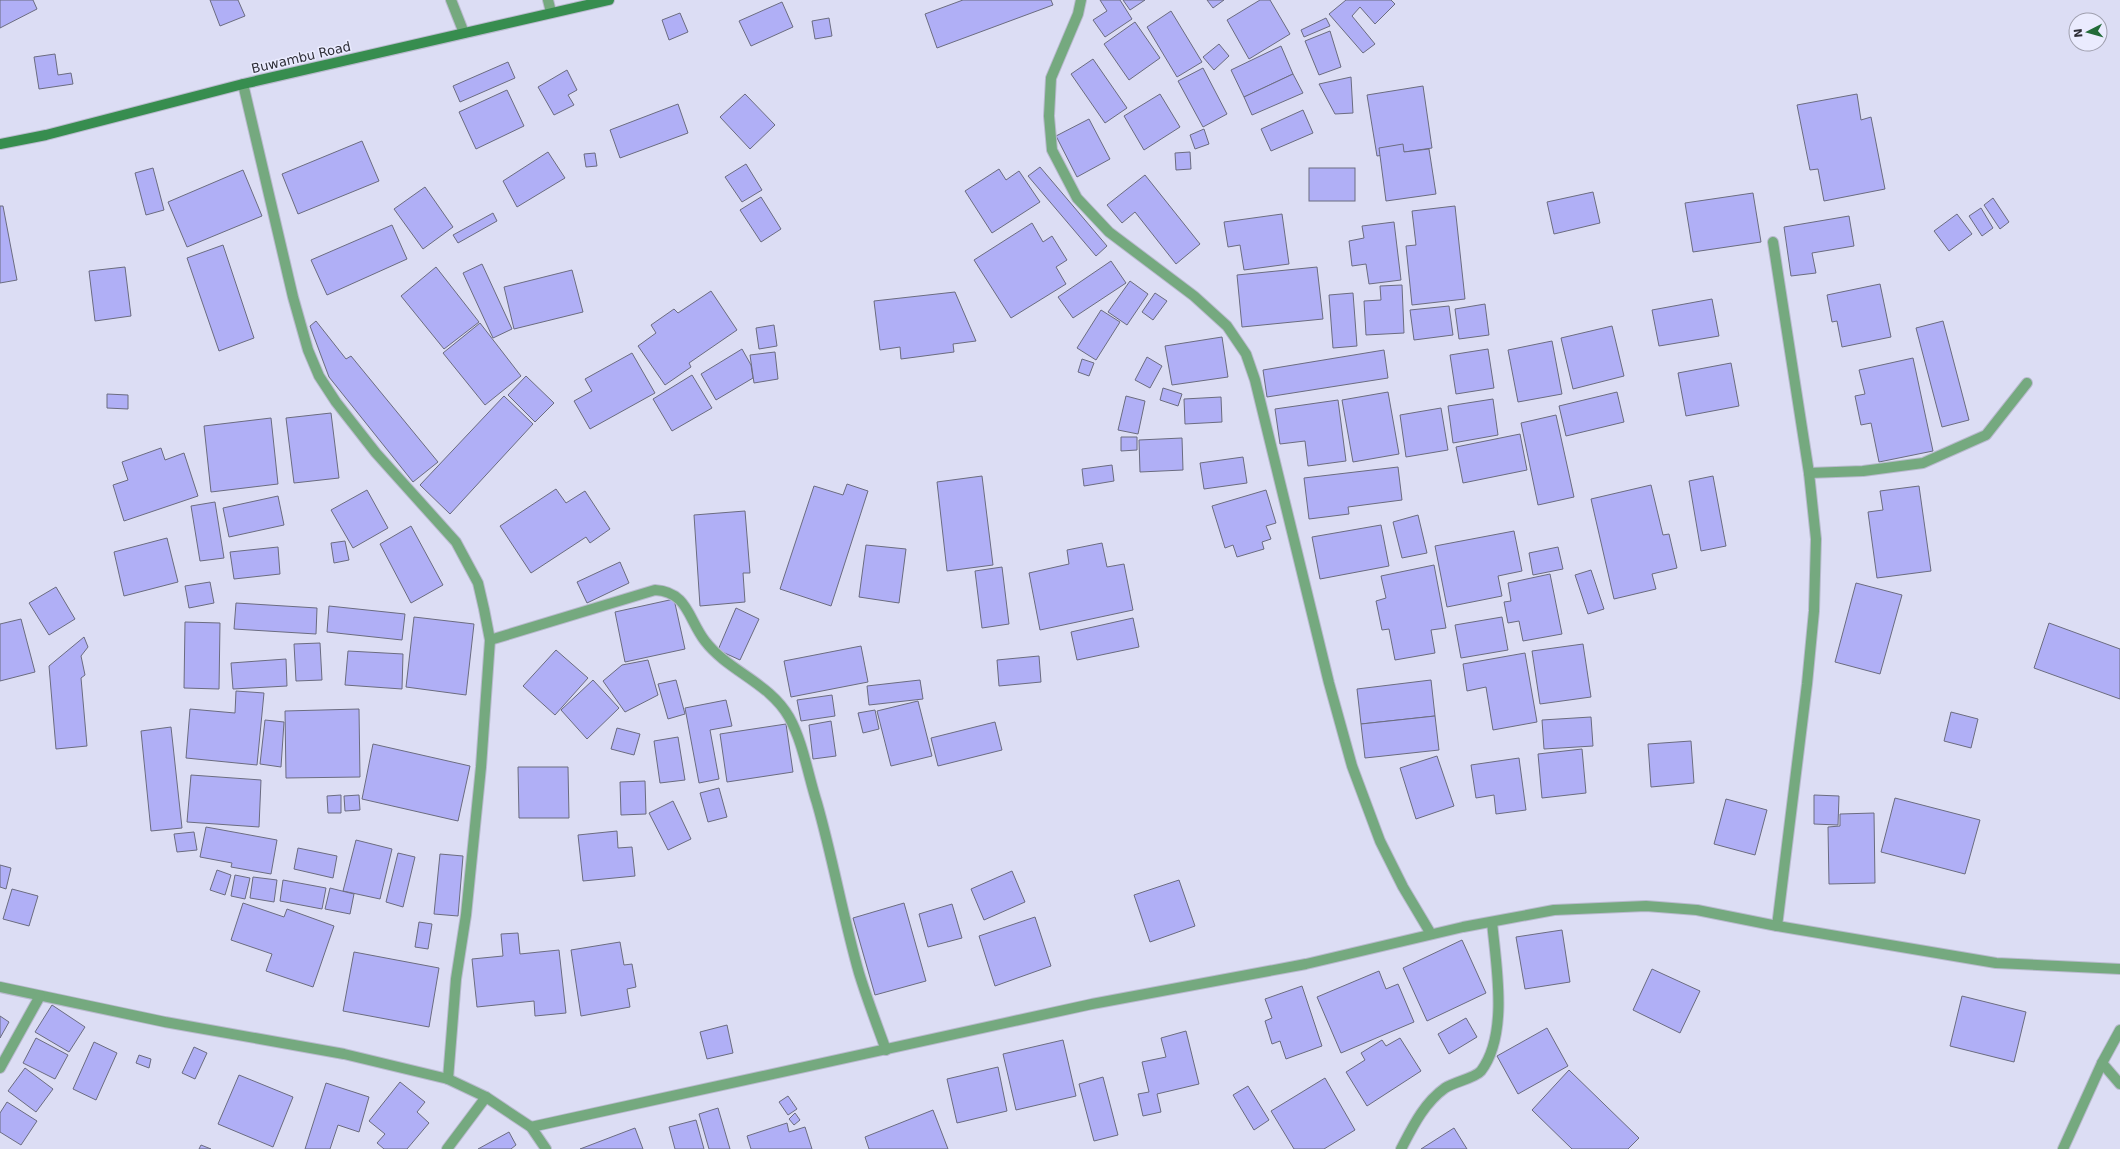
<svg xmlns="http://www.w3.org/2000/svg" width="2120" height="1149" font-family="'DejaVu Sans',sans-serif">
	<rect width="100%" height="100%" fill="#dcddf4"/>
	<g fill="#b0aff6" stroke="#6b6c80">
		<polygon points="0,0 33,0 37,9 0,28"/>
		<polygon points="210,0 238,0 245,16 220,26"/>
		<polygon points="963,0 1051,0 1053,5 937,48 925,14"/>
		<polygon points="1100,0 1120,0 1132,19 1105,37 1093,20 1107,11"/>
		<polygon points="1123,0 1145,0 1130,10"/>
		<polygon points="1207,0 1224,0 1213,8"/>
		<polygon points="1260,0 1270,0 1290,34 1249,59 1227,20"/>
		<polygon points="1346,0 1391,0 1395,4 1375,24 1360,7 1352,16 1375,44 1363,53 1329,14"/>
		<polygon points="782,2 793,27 751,46 739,21"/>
		<polygon points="1171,11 1202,62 1177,77 1147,27"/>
		<polygon points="680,13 688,32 669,40 662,20"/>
		<polygon points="829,18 832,36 815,39 812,21"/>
		<polygon points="1326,18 1330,26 1304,37 1301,30"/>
		<polygon points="1135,22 1160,58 1129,80 1104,44"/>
		<polygon points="1330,31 1341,67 1319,75 1305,41"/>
		<polygon points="1219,44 1229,56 1214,70 1203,57"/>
		<polygon points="1281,46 1293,74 1244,97 1231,70"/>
		<polygon points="55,54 58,75 71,73 73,84 39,89 34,57"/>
		<polygon points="1093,59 1127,108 1105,123 1071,74"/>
		<polygon points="508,62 515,78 460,102 453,86"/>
		<polygon points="1203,68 1227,114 1203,127 1178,81"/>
		<polygon points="567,70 577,90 568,95 574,105 554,115 538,87"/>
		<polygon points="1293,74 1303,93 1252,115 1244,97"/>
		<polygon points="1351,77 1353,113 1335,114 1319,84"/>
		<polygon points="1423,86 1432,148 1377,156 1367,95"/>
		<polygon points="507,90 524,126 476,149 459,112"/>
		<polygon points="745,94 775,125 750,149 720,117"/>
		<polygon points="1160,94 1180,127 1144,150 1124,116"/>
		<polygon points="1857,94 1861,120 1871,117 1885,189 1824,201 1818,169 1810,170 1797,105"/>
		<polygon points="678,104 688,133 620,158 610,130"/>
		<polygon points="1303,110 1313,133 1271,151 1261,129"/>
		<polygon points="1089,119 1110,159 1077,177 1056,136"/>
		<polygon points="1204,129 1209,144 1195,149 1190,135"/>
		<polygon points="362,141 379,181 298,214 282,174"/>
		<polygon points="1403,144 1404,152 1429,149 1436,194 1386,201 1379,148"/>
		<polygon points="548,152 565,178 517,207 503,181"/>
		<polygon points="1190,152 1191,169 1176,170 1175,153"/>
		<polygon points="595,153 597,166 586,167 584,154"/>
		<polygon points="746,164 762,190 742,202 725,177"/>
		<polygon points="1040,167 1107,246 1096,256 1028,176"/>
		<polygon points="153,168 164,210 146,215 135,173"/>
		<rect x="1309" y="168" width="46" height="33"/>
		<polygon points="999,169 1006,180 1019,171 1040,202 992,233 965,191"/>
		<polygon points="243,170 262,216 187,247 168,202"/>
		<polygon points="1145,175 1200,244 1176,264 1135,212 1122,223 1107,205"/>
		<polygon points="425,187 453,227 423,249 394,209"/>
		<polygon points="1593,192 1600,223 1554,234 1547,202"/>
		<polygon points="1753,193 1761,242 1693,252 1685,203"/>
		<polygon points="761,197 781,229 761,242 740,210"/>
		<polygon points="1993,198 2009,222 2000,229 1984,205"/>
		<polygon points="0,206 3,206 17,280 0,283"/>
		<polygon points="1455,206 1465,299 1412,305 1406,246 1416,245 1412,211"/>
		<polygon points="1981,208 1993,228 1982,236 1969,216"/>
		<polygon points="493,213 497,221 458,243 453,235"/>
		<polygon points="1282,214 1289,264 1244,270 1240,245 1228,247 1224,222"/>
		<polygon points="1957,214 1972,234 1949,251 1934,231"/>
		<polygon points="1849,216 1854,246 1812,253 1816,273 1791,276 1784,227"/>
		<polygon points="1394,222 1401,280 1369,284 1366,264 1352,266 1349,241 1364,238 1362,226"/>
		<polygon points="1032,223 1043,242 1052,236 1067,260 1056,267 1066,284 1011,318 974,260"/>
		<polygon points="392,225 407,259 327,295 311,260"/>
		<polygon points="223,245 254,338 219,351 187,258"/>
		<polygon points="1111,261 1126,283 1073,318 1058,297"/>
		<polygon points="482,264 512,329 493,338 463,273"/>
		<polygon points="125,267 131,316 95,321 89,271"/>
		<polygon points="436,267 479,322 444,349 401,296"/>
		<polygon points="1317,267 1323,319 1242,327 1237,275"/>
		<polygon points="572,270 583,312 514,329 504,287"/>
		<polygon points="1130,281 1148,294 1127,325 1108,312"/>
		<polygon points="1880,284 1891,337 1842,347 1837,321 1832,322 1827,295"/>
		<polygon points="1402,285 1404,333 1366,335 1364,301 1381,300 1380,286"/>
		<polygon points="711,291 737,330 689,363 691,367 665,385 638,346 656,333 651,325 674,309 678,313"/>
		<polygon points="955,292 976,341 953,344 954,352 901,359 900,347 880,350 874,301"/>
		<polygon points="1155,293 1167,301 1153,320 1142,312"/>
		<polygon points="1353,293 1357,346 1333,348 1329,295"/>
		<polygon points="1712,299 1719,336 1659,346 1652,310"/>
		<polygon points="1485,304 1489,335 1459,339 1455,309"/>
		<polygon points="1449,306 1453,335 1414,340 1410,310"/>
		<polygon points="1101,310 1120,322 1096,360 1077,348"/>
		<polygon points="316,321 346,359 351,356 438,462 413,482 329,377 310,326"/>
		<polygon points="1943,321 1969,420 1942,427 1916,328"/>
		<polygon points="480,323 521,376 485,405 443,353"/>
		<polygon points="774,325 777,346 759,349 756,328"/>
		<polygon points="1612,326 1624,376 1573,389 1561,338"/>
		<polygon points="1222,337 1228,377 1172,385 1165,346"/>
		<polygon points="1552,341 1562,394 1518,402 1508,350"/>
		<polygon points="742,349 751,365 753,378 716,400 701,374"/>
		<polygon points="1488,349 1494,388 1456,394 1450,355"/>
		<polygon points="1384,350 1388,378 1267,397 1263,370"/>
		<polygon points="775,352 778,379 754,383 750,355"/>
		<polygon points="632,353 655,393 590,429 574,401 592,391 585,379"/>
		<polygon points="1147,357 1162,366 1150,388 1135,380"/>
		<polygon points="1913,358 1933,451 1879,462 1871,423 1861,425 1855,396 1865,394 1859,370"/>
		<polygon points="1082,359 1094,363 1089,376 1078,372"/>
		<polygon points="1731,363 1739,406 1686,416 1678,373"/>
		<polygon points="692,375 712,408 672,431 653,399"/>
		<polygon points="526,376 554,403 535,422 508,395"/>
		<polygon points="1163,388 1182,394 1178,406 1160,400"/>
		<polygon points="1388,392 1399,454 1353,462 1342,400"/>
		<polygon points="1617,392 1624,422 1566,436 1559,406"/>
		<polygon points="107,394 128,395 128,409 107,408"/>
		<polygon points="504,396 533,424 450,514 420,485"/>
		<polygon points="1126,396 1145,401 1138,434 1118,430"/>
		<polygon points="1221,397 1222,422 1185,424 1184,399"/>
		<polygon points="1493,399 1498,435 1453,443 1448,406"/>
		<polygon points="1338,400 1346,461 1308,466 1305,441 1280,444 1275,409"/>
		<polygon points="1441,408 1448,450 1406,457 1400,415"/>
		<polygon points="331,413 339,478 294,483 286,418"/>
		<polygon points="1556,415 1574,497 1538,505 1521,423"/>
		<polygon points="271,418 278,484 211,492 204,426"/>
		<polygon points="1520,434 1527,470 1463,483 1456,447"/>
		<polygon points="1121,437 1137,437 1137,450 1121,451"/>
		<polygon points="1182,438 1183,470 1140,472 1139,440"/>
		<polygon points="161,448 165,460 184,453 198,496 124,521 113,485 128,480 122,462"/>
		<polygon points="1243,457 1247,483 1204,489 1200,463"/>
		<polygon points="1112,465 1114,481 1084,486 1082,469"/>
		<polygon points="1398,467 1402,500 1348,507 1349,514 1309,519 1304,478"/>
		<polygon points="982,476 993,565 947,571 937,482"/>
		<polygon points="1713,476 1726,546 1701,551 1689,481"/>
		<polygon points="847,484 868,491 831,606 780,589 814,486 843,495"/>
		<polygon points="1651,485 1663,535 1669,534 1677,568 1652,574 1656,589 1614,599 1591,499"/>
		<polygon points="1919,486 1931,571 1877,578 1868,512 1883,510 1880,491"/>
		<polygon points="556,489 566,503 585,491 610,529 590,543 586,537 531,573 500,526"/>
		<polygon points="367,490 388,528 353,548 331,510"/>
		<polygon points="1266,490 1276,523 1266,526 1271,539 1262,542 1264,549 1237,557 1233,545 1225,548 1212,506"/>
		<polygon points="278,496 284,525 229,537 223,508"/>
		<polygon points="215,502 224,558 200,561 191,506"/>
		<polygon points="745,511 750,573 743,573 745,602 700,606 694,515"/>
		<polygon points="1418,515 1427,553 1402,558 1393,522"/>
		<polygon points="1381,525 1389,566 1320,579 1312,537"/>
		<polygon points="411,526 443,585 411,603 380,544"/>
		<polygon points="1514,531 1522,571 1498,576 1502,596 1447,607 1435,546"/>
		<polygon points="167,538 178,582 124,596 114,552"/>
		<polygon points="345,541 349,560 334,563 331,543"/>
		<polygon points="1102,543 1107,567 1124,564 1133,610 1040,630 1029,573 1069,564 1067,550"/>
		<polygon points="866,545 906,549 899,603 859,597"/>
		<polygon points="278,547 280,574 234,579 230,552"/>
		<polygon points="1558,547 1563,569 1533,575 1529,553"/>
		<polygon points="620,562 629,583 587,603 577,582"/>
		<polygon points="1434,565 1446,628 1431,630 1435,653 1395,660 1389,629 1382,630 1376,601 1386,598 1381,576"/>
		<polygon points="1002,567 1009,624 982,628 975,571"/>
		<polygon points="1591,570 1604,609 1588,614 1575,575"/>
		<polygon points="1550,574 1562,634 1523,641 1519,621 1508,623 1504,602 1511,601 1508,583"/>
		<polygon points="210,582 214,603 189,608 185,586"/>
		<polygon points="1856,583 1902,595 1880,674 1835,662"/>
		<polygon points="56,587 75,619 49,635 29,603"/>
		<polygon points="674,599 685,649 625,662 615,612"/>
		<polygon points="236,603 317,608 316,634 234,629"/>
		<polygon points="329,606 405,614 402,640 327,632"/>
		<polygon points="736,608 759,619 740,660 718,650"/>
		<polygon points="414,617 474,624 466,695 406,687"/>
		<polygon points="1502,617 1508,650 1461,658 1455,625"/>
		<polygon points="1133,618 1139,647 1077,660 1071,632"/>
		<polygon points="21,619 35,672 0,681 0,624"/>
		<polygon points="185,622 220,623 219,689 184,688"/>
		<polygon points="2049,623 2120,649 2120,699 2034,668"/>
		<polygon points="84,637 88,647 81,656 85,675 81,678 87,746 56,749 49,666"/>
		<polygon points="320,643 322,680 296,681 294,644"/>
		<polygon points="1583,644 1591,697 1540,704 1532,651"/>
		<polygon points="861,646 868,682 791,697 784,661"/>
		<polygon points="556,650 588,678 555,715 523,686"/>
		<polygon points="348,651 403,654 402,689 345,685"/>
		<polygon points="1525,653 1537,722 1493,730 1486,687 1467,691 1463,664"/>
		<polygon points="1039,656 1041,682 999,686 997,660"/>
		<polygon points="286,659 287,686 233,689 231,663"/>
		<polygon points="648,660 658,695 625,712 603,681 622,665"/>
		<polygon points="593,680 619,708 587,739 561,710"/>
		<polygon points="676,680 685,714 668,719 658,684"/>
		<polygon points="920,680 923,699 869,705 867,686"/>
		<polygon points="1431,680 1435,716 1361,724 1357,689"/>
		<polygon points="236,691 264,693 257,765 186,758 190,709 235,713"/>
		<polygon points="832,695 835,716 801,721 797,700"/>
		<polygon points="726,700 732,726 710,730 719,779 699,783 685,708"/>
		<polygon points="918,701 932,756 891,766 877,711"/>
		<polygon points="359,709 360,777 286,778 285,711"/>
		<polygon points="875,710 879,729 863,733 858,713"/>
		<polygon points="1951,712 1978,719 1971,748 1944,741"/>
		<polygon points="1435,716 1439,750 1365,758 1361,724"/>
		<polygon points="1591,717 1593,746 1544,749 1542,720"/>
		<polygon points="265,720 284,722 281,767 260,764"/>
		<polygon points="831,721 836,756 813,759 809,725"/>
		<polygon points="995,722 1002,750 938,766 931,738"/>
		<polygon points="786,724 793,772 727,782 720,734"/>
		<polygon points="171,727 182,828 151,831 141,731"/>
		<polygon points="617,728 640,734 634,755 611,749"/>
		<polygon points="678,737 685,780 660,783 654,741"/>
		<polygon points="1691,741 1694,783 1651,787 1648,744"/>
		<polygon points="373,744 470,766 458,821 362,799"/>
		<polygon points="1582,749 1586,793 1542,798 1538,754"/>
		<polygon points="1437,756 1454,806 1416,819 1400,768"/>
		<polygon points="1519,758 1526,810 1496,814 1494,795 1476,798 1471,765"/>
		<polygon points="518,767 568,767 569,818 519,818"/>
		<polygon points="191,775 261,780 259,827 187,822"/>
		<polygon points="645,781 646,814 621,815 620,782"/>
		<polygon points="719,788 727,817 708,822 700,793"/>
		<polygon points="341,795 341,813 328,813 327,796"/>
		<polygon points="359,795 360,810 345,811 344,796"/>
		<polygon points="1814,795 1839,796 1838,825 1814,824"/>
		<polygon points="1895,798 1980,820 1965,874 1881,852"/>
		<polygon points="1726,799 1767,810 1755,855 1714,844"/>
		<polygon points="673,801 691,839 668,850 649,813"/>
		<polygon points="1874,813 1875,883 1829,884 1828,827 1840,826 1840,814"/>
		<polygon points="206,827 277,840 271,874 231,867 232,863 200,857"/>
		<polygon points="617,831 618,848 632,847 635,876 583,881 578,835"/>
		<polygon points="194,832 197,850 177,852 174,834"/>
		<polygon points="356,840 392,849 380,899 343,891"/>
		<polygon points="298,848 337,856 333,878 294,869"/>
		<polygon points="398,853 415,857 403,907 386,902"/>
		<polygon points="440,854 463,856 458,916 434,914"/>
		<polygon points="0,865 11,868 6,889 0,887"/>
		<polygon points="217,870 231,875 225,895 210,890"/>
		<polygon points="1012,871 1025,902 984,920 971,889"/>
		<polygon points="235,875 250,878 245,899 231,896"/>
		<polygon points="253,877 277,880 274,902 250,898"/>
		<polygon points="283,880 326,888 322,909 280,901"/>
		<polygon points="1179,880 1195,926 1150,942 1134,895"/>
		<polygon points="330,888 354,894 350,914 325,909"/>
		<polygon points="12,889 38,896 29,926 3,919"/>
		<polygon points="243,903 284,917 287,909 334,926 313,987 266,971 272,954 231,940"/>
		<polygon points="904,903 926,981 875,995 853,918"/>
		<polygon points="952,904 962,938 928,947 919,914"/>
		<polygon points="1035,917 1051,966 995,986 979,936"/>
		<polygon points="419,922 432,924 428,949 415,947"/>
		<polygon points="1562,930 1570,982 1525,989 1516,937"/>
		<polygon points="518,933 520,954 559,950 566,1013 535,1016 534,1001 477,1007 472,959 503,956 501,934"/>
		<polygon points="1462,940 1486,993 1427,1021 1403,968"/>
		<polygon points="620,942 624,965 632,964 636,987 627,989 630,1007 581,1016 571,950"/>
		<polygon points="354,952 439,968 429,1027 343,1011"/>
		<polygon points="1652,969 1700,991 1680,1033 1633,1010"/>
		<polygon points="1379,971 1386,989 1398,984 1414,1022 1341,1053 1317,997"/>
		<polygon points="1302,986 1322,1046 1286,1059 1280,1041 1272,1044 1265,1021 1272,1018 1265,999"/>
		<polygon points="1962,996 2026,1012 2014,1062 1950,1046"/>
		<polygon points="52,1005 85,1027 69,1052 35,1032"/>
		<polygon points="0,1016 9,1022 0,1038"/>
		<polygon points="1466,1018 1477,1037 1449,1054 1438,1034"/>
		<polygon points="727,1025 733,1053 707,1059 700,1032"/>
		<polygon points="1547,1028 1568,1066 1518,1094 1497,1056"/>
		<polygon points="1186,1031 1199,1084 1157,1094 1161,1112 1143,1116 1138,1094 1149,1092 1142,1062 1166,1057 1161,1038"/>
		<polygon points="36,1038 68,1055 55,1079 23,1063"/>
		<polygon points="1400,1038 1421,1071 1367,1106 1346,1072 1365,1060 1361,1053 1382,1040 1386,1046"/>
		<polygon points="1063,1040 1076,1096 1016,1110 1003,1054"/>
		<polygon points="94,1042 117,1053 96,1100 73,1089"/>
		<polygon points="194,1047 207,1053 195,1079 182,1073"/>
		<polygon points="139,1055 151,1059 149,1068 136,1063"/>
		<polygon points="998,1067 1007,1111 957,1123 947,1079"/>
		<polygon points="25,1068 53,1089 36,1112 8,1091"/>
		<polygon points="1569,1070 1639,1138 1628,1149 1572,1149 1532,1110"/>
		<polygon points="239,1075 293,1097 273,1147 218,1124"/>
		<polygon points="1103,1077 1118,1135 1094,1141 1079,1084"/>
		<polygon points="1325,1078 1355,1130 1324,1149 1294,1149 1271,1111"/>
		<polygon points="400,1082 425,1102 417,1112 429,1123 407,1149 384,1149 377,1143 385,1134 369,1121"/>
		<polygon points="326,1083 369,1097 359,1132 338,1125 330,1149 305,1149"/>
		<polygon points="1248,1086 1269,1120 1254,1130 1233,1095"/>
		<polygon points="788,1096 797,1109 788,1115 779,1102"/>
		<polygon points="7,1102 37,1121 21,1145 0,1132 0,1113"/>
		<polygon points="718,1108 730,1149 709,1149 699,1114"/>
		<polygon points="933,1110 948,1149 869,1149 865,1137"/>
		<polygon points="795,1113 800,1120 794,1125 789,1119"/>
		<polygon points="696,1120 704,1149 675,1149 669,1127"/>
		<polygon points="787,1123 789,1132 805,1127 812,1149 751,1149 747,1136"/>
		<polygon points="635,1128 643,1149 580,1149"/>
		<polygon points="1454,1128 1467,1149 1421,1149"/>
		<polygon points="509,1132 516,1145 511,1149 478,1149"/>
		<polygon points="201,1145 211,1149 199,1149"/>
	</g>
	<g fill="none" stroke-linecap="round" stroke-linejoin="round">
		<g stroke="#b9bace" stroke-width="12">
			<g id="street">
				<polyline points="451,0 464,33"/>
				<polyline points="548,0 551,12"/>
				<polyline points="1081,0 1078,14 1051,78 1049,116 1052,150 1077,198 1109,232 1194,296 1227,326 1246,354 1255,380 1329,683 1352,766 1380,841 1403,887 1431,934"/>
				<polyline points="243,84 293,297 308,350 319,376 336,402 376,453 456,542 478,583 484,609 490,640 481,767 466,915 456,979 448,1079"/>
				<polyline points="1773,242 1809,473 1816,539 1814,611 1807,684 1777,926"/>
				<polyline points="1809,473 1863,471 1923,463 1986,435 2027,383"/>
				<path d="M490,640l165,-50c33,2 33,29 50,51 23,30 65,42 84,76 14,25 19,58 28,86 16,56 26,114 42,170 8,26 18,52 27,77"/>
				<polyline points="0,987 165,1022 344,1054 448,1079 486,1097 531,1127 546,1149"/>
				<polyline points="2102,1063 2120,1084"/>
				<polyline points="0,1068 40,996"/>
				<polyline points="531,1127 1092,1004 1306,964 1463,927 1554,910 1646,906 1697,910 1777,926 1996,963 2120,969"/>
				<polyline points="447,1149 486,1097"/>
				<path d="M1401,1149c12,-23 23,-46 44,-61 9,-6 30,-10 36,-17 28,-37 15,-106 11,-149"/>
				<polyline points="2063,1149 2102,1063 2120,1030"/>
			</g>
		</g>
		<g stroke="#b9bace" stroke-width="12">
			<polyline id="secondary" points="0,144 46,135 243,84 609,0"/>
		</g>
		<use href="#street" stroke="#75a97f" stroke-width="10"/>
		<use href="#secondary" stroke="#378d4f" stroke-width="10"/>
	</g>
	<g text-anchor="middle" stroke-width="3" stroke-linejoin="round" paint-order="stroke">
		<g font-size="13" fill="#2e2e37" stroke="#eaebfe">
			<text transform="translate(301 57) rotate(-13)" y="5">Buwambu Road</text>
		</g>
	</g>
	<g transform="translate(2088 32) rotate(264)"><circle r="19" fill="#eaebfe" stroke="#9f9fae"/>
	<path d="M0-3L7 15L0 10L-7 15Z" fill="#226b38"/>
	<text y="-6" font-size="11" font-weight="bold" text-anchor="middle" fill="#2e2e37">N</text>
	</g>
</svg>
